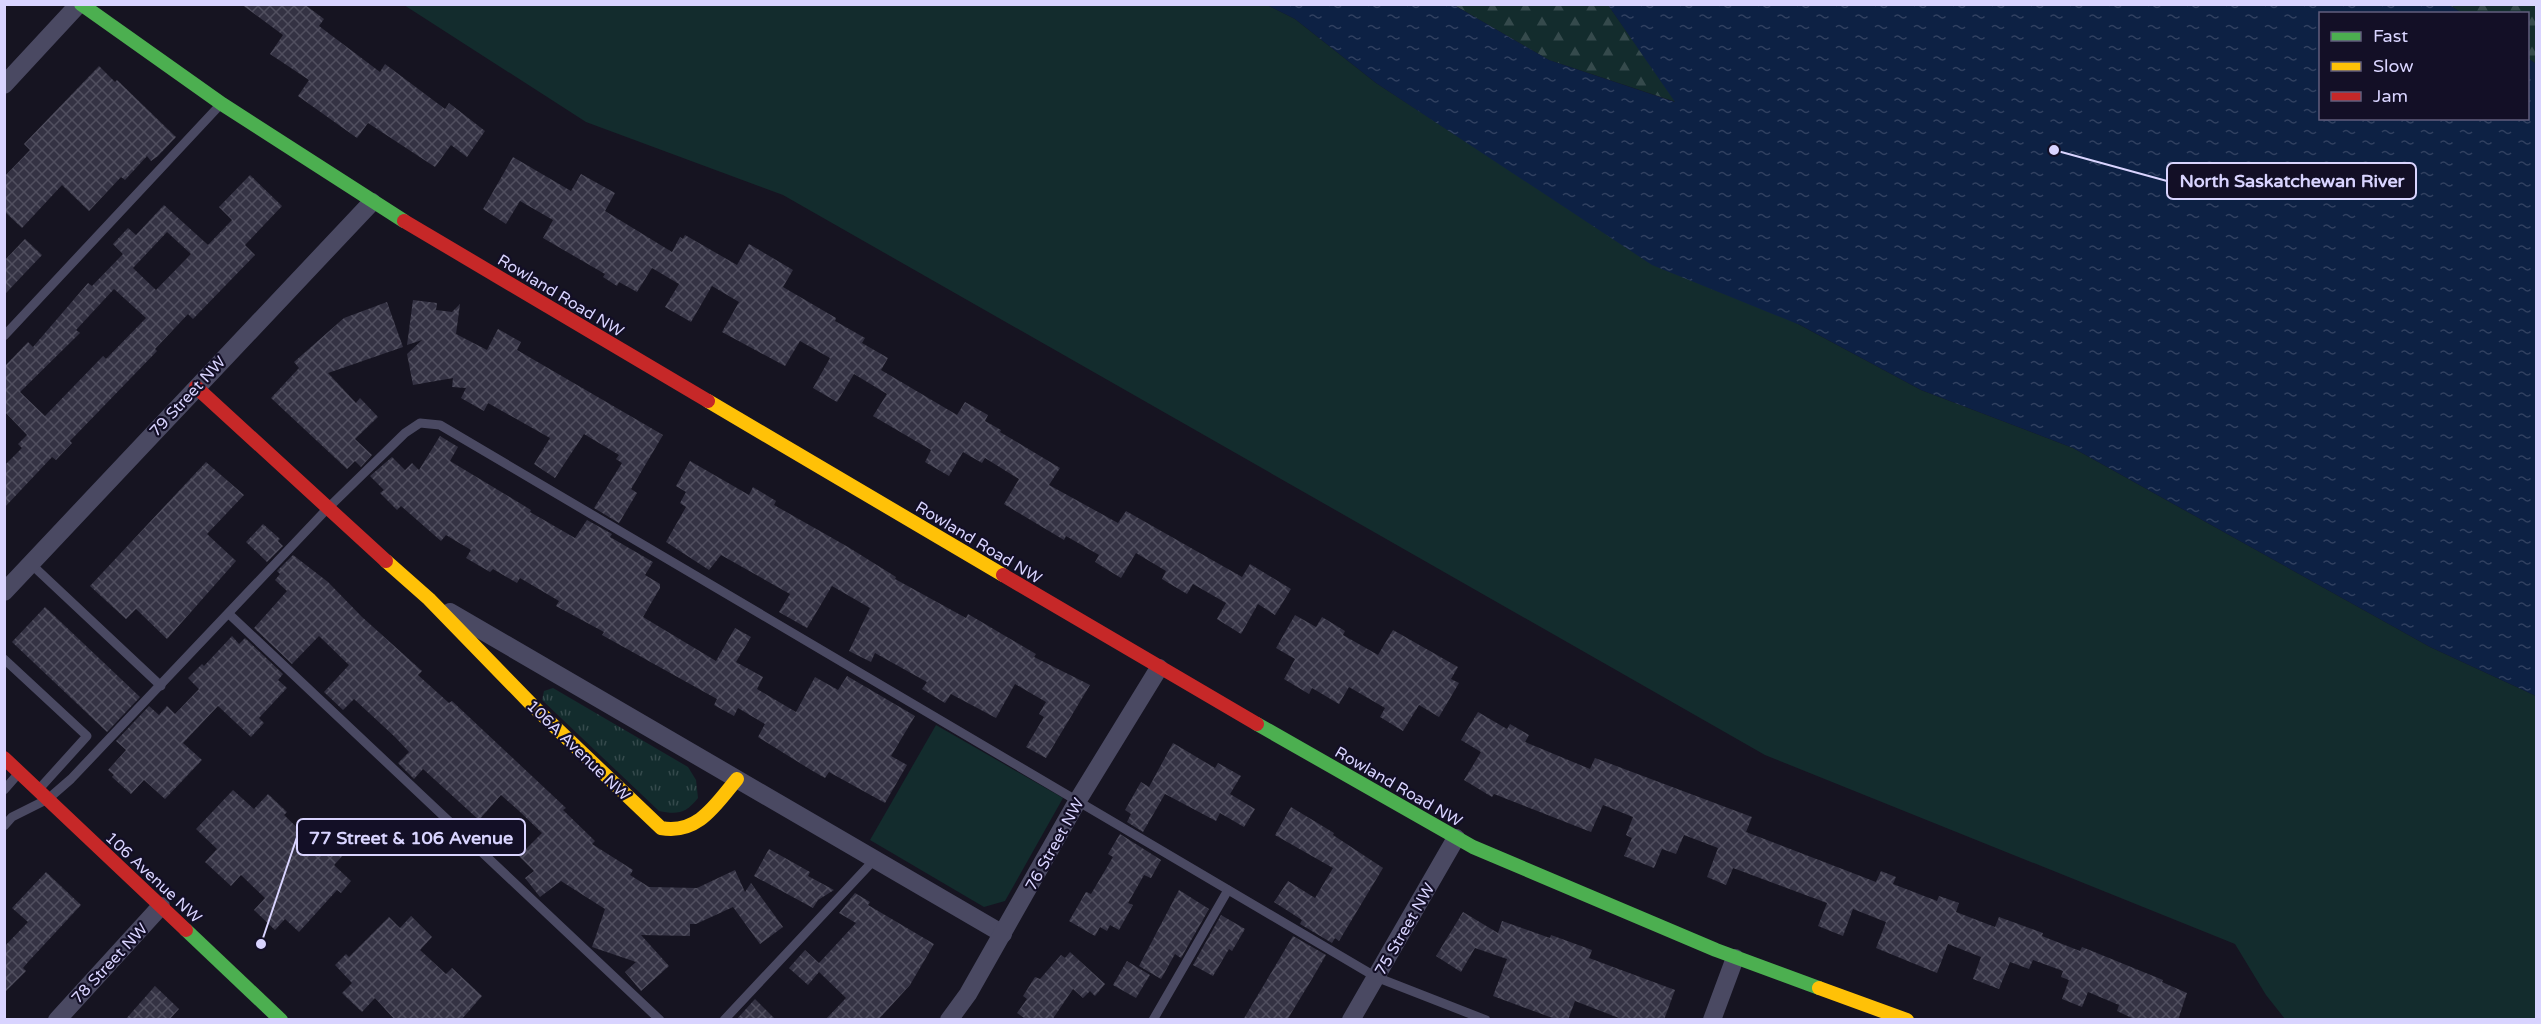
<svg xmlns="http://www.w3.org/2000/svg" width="2541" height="1024" font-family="'Varela Round',sans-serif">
	<defs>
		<pattern id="grass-tufts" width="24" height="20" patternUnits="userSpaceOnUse" patternTransform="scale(1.5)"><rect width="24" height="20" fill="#132c2d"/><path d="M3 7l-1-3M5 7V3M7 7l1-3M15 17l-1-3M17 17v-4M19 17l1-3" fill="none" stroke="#354a4c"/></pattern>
		<pattern id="forest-firs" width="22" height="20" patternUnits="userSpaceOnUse" patternTransform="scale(1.5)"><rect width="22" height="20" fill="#132c2d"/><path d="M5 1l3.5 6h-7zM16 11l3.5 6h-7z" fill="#354a4c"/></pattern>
		<pattern id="water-ripples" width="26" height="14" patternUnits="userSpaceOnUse" patternTransform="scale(1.5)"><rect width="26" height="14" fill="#0d2144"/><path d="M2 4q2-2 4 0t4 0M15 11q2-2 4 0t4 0" fill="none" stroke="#304060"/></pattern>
		<pattern id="building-cross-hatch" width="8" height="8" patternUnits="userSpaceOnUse" patternTransform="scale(1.5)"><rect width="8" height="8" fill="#343243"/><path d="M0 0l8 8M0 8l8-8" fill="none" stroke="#514f5f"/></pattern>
	</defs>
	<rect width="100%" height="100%" fill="#161421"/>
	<path fill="url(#grass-tufts)" d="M553,688l135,79 8,13 2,18c-12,15 -20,17 -39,13l-117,-111 2,-9z"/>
	<g fill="url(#forest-firs)">
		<polygon points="1454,5 1608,5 1676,102 1549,60"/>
		<polygon points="2449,5 2536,5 2536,64 2528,58 2528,14 2462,13"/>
	</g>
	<g fill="#132c2d">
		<polygon points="404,5 1267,5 1295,19 1376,83 1505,167 1921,390 2073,448 2430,647 2536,696 2536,1019 2285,1019 2266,995 2235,944 1765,755 783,195 586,122"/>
		<polygon points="936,725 1063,798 1005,901 984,907 870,840"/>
	</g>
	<polygon fill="url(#water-ripples)" points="1267,5 1454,5 1549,60 1675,102 1608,5 2449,5 2462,13 2320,14 2320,118 2528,118 2528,58 2536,64 2536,696 2430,647 2073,448 1921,390 1800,325 1652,265 1376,83 1295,19"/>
	<g fill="url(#building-cross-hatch)" fill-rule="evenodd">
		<polygon points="241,4 304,4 324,19 319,26 380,72 385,64 445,109 449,103 485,131 467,157 451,145 435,167 368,123 357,138 298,96 309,80 270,54 283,35"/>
		<polygon points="99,66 115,82 117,80 176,137 158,156 151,161 147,156 125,180 121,177 89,211 62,185 22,228 4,211 4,177 30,150 24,144"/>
		<polygon points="513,157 571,191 581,174 615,193 605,211 672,252 680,237 683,239 685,235 737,265 749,244 793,270 783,287 836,318 835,321 865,338 862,343 888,358 881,370 957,415 965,402 988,415 985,421 1001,430 1000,432 1060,468 1049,485 1118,523 1126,511 1242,577 1250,564 1291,589 1275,615 1258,604 1241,634 1217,619 1226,603 1193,584 1187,594 1162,579 1166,571 1136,553 1121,578 1095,562 1099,555 1066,536 1064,540 1004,504 1019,479 985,458 982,463 963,452 949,476 925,462 931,450 873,416 887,394 854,374 837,402 813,388 830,358 800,341 785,366 722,332 739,302 712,286 691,322 665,307 679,284 652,268 637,292 619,282 617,286 603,277 605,274 543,238 553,220 520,201 506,224 483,209"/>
		<path d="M250,175l32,31 -37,39 10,10 -62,64 -5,-5 -33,35 2,2 -87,90 2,2 -16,17 -4,-3 -48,51v-42l18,-18 -4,-4 9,-9 -23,-24v-44l24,-25 5,5 55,-64 4,3 31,-32 -10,-10 15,-16 8,7 28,-30 44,40 24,-25 -13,-13zM167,232l24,22 -35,36 -23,-22zM114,289l32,29 -40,41 -3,-3 -58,60 -25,-24 60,-59 -4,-3z"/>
		<polygon points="25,239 42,255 4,295 4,261"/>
		<polygon points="413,300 437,303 436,310 452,312 460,304 456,334 487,350 498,329 521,342 517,350 663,435 631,489 637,493 619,523 594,508 622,463 616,459 619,455 584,434 555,478 534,464 550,438 488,403 484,411 461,398 466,388 452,387 453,378 413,385 407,354 422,340 407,345"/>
		<polygon points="387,302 403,347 328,373 356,403 360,398 378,417 355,439 372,455 361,467 355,461 347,469 271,398 299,368 294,362 344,318"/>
		<polygon points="440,436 458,447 450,461 531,510 530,512 575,538 587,520 612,534 610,537 653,562 645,575 660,584 660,588 643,617 716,661 735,628 751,637 736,662 763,677 757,689 796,712 815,677 838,690 847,676 915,716 891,756 907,765 885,803 829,772 825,778 811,770 758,737 765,724 738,708 734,716 714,705 717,699 602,635 604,632 556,606 559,601 520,578 517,583 493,569 490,572 466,558 471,550 446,535 441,541 401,506 397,510 380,493 384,490 370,476 392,457 405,470 412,463 419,470"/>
		<polygon points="690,461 749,495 753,487 776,501 774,505 848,547 896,577 895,579 966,618 968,614 1036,654 1034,657 1090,685 1046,758 1026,747 1044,717 1039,714 1046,702 1015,684 996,718 951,694 945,703 922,689 927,682 875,653 871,662 849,651 870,608 832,586 807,628 779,612 790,594 721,555 709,570 666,542 686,507 680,503 686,492 676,486"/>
		<polygon points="206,462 244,495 207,534 236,561 167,639 136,609 126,619 90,586"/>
		<polygon points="263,524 280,539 278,541 283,546 267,562 246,542"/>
		<polygon points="293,555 328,582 362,617 422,671 418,675 449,703 452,701 566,808 563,810 595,841 592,844 633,870 630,875 649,887 697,888 735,870 745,892 751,883 783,927 760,944 733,907 696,924 690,924 690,936 641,935 669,966 641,991 625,972 636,962 592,947 605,909 561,881 540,897 525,878 534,871 519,856 542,833 518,810 501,795 479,820 423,769 414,779 398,763 409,752 395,737 354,699 343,710 324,692 349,665 319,636 292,664 254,628 287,591 275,580 280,574 277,571"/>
		<polygon points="45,607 140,697 107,732 12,642"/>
		<polygon points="1295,615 1316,627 1322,617 1345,631 1343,635 1378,655 1393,630 1458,667 1451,679 1459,683 1439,717 1419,705 1403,731 1380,717 1385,708 1349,687 1339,704 1312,688 1309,694 1284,679 1295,659 1276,648"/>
		<polygon points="232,636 239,644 245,638 283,674 278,680 287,688 259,718 264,723 251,737 218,706 183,743 202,760 165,799 144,780 131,794 112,777 114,775 108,770 126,750 116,741 149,706 159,715 167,706 175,714 199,689 188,678 202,664 204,666"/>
		<polygon points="1478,712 1507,729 1510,724 1529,735 1525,742 1590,769 1595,758 1752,817 1746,832 1876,882 1881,871 1896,877 1893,884 1937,901 1939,896 1959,903 1956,912 1995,927 1999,917 2043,933 2042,936 2080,951 2082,947 2163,980 2162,982 2187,993 2178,1020 2136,1020 2117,1011 2119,1005 2088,992 2082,1007 2062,999 2069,980 2061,977 2063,971 2033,960 2029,969 2010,962 1999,989 1973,979 1981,957 1948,944 1937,973 1876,948 1886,922 1853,909 1843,936 1818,926 1827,903 1733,868 1726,885 1707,877 1718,848 1684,835 1676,854 1662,849 1654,868 1624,856 1632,838 1626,835 1633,817 1603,805 1591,832 1494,794 1492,797 1464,780 1481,752 1461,740"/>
		<polygon points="1173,743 1215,768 1218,763 1241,776 1230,794 1255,809 1244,827 1220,813 1216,821 1165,794 1143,832 1127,822 1131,814 1125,810 1141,782 1149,787"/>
		<polygon points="233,790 254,809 268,794 287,812 284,815 314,844 323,833 345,853 334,865 351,881 341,893 337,890 299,932 285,919 275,930 254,910 265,898 241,875 231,886 205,862 217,849 196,829"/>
		<polygon points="1291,807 1334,833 1333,835 1383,868 1339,941 1335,938 1332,943 1300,924 1302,920 1274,902 1288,881 1315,898 1333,868 1275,835"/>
		<polygon points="1120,834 1161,860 1151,878 1144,875 1128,903 1133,905 1119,930 1110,925 1107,931 1100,927 1095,936 1069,921 1086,892 1091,894 1113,857 1108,854"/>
		<polygon points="769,849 810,872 808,876 834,890 818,900 813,908 754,876"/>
		<polygon points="46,872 81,905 28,962 23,968 26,971 4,993 4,947 28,922 12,908"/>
		<polygon points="1179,890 1209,909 1181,958 1175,954 1161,979 1139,966"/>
		<polygon points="855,893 870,902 868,905 934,944 910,985 878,1020 825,1020 846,998 819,972 808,985 789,968 805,950 819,963 856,923 839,913"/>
		<polygon points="1463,912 1498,933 1502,921 1550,938 1551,935 1592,950 1589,958 1675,990 1664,1020 1624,1020 1575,1001 1568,1020 1558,1020 1493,996 1507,959 1475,948 1461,972 1436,956"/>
		<polygon points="1221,915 1245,929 1232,951 1229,949 1213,976 1193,965"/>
		<polygon points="411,916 432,937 420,950 446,974 452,968 482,996 461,1020 395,1020 375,998 362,1012 342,993 352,983 335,965 346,954 349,957 389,917 400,928"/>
		<polygon points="1293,936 1326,955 1312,979 1287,1020 1243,1020"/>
		<polygon points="1070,952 1105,984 1095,996 1090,991 1083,998 1073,989 1052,1020 1027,1020 1017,1013 1027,999 1023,996 1035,977 1040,979 1061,955 1065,958"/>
		<polygon points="1127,961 1150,975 1136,998 1113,985"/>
		<polygon points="155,986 179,1009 169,1020 125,1020"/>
		<polygon points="755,999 776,1020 736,1020"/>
	</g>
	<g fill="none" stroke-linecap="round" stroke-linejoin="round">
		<g stroke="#4a4962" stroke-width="9">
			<polyline points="4,336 220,105"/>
			<polyline points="31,564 161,686"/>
			<polyline points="229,614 660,1020"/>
			<polyline points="4,659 87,736 40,788"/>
			<polyline points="4,790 18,774"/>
			<polyline points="4,826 12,817 48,799 71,779 327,509 405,433 420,423 440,425 1376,977 1486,1020"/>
			<polyline points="724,1020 875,859"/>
			<polyline points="1153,1020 1228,890"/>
		</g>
		<g stroke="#4a4962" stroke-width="18">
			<polyline points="4,85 79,4"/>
			<polyline points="4,592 372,202"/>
			<polyline points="450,612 1003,934"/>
			<polyline points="57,1020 161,906"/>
			<polyline points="949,1020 968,994 1078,800 1159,668"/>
			<polyline points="1351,1020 1456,838"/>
			<polyline points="1712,1020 1735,958"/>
		</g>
		<g stroke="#4caf50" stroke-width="14">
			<polyline points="81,4 222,104 404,221"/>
			<polyline points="1257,724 1473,847 1716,950 1819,988"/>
			<polyline points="186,930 281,1020"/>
		</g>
		<g stroke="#ffc107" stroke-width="14">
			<polyline points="708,401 1003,575"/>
			<path d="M386,561l43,38 104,107 128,122c37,7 55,-24 76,-49"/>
			<polyline points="1819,988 1907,1020"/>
		</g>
		<g stroke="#c62828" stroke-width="14">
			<polyline points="404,221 708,401"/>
			<polyline points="196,387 386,561"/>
			<polyline points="1003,575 1257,724"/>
			<polyline points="4,758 186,930"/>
		</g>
	</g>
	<g text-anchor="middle" stroke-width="4.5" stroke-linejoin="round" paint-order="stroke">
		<g font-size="16" fill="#d9d4ff" stroke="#130f26">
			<text transform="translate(561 295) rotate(31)" y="6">Rowland Road NW</text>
			<text transform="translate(187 396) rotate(-47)" y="6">79 Street NW</text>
			<text transform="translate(979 542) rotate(31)" y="6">Rowland Road NW</text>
			<text transform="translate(579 750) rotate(44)" y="6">106A Avenue NW</text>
			<text transform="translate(1399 786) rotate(30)" y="6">Rowland Road NW</text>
			<text transform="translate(1054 844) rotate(-61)" y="6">76 Street NW</text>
			<text transform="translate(154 877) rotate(43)" y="6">106 Avenue NW</text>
			<text transform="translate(1404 929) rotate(-60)" y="6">75 Street NW</text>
			<text transform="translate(109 963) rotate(-47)" y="6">78 Street NW</text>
		</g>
	</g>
	<path fill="none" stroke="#d9d4ff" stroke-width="2" d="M2054 150L2167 181M261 944L297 837"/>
	<g fill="#d9d4ff" stroke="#130f26" stroke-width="2">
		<circle cx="2054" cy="150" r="6"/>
		<circle cx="261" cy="944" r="6"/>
	</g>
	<g fill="#130f26" stroke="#d9d4ff" stroke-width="2">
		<rect x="2167" y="163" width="249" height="36" rx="6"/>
		<rect x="297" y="819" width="228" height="36" rx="6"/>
	</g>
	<g font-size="18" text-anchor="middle" font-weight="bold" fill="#d9d4ff">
		<text x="2292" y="187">North Saskatchewan River</text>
		<text x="411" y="844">77 Street &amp; 106 Avenue</text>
	</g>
	<rect width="2541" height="1024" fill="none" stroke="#d9d4ff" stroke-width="12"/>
	<rect x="2319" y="12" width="210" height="108" fill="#130f26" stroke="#625e7d" stroke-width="1.5"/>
	<rect x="2331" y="32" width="30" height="9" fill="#4caf50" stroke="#625e7d" stroke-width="1.5"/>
	<text x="2373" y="42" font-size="18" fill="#d9d4ff">Fast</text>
	<rect x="2331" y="62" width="30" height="9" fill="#ffc107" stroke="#625e7d" stroke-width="1.5"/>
	<text x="2373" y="72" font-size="18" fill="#d9d4ff">Slow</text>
	<rect x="2331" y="92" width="30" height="9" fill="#c62828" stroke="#625e7d" stroke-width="1.5"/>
	<text x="2373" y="102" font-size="18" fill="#d9d4ff">Jam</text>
</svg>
